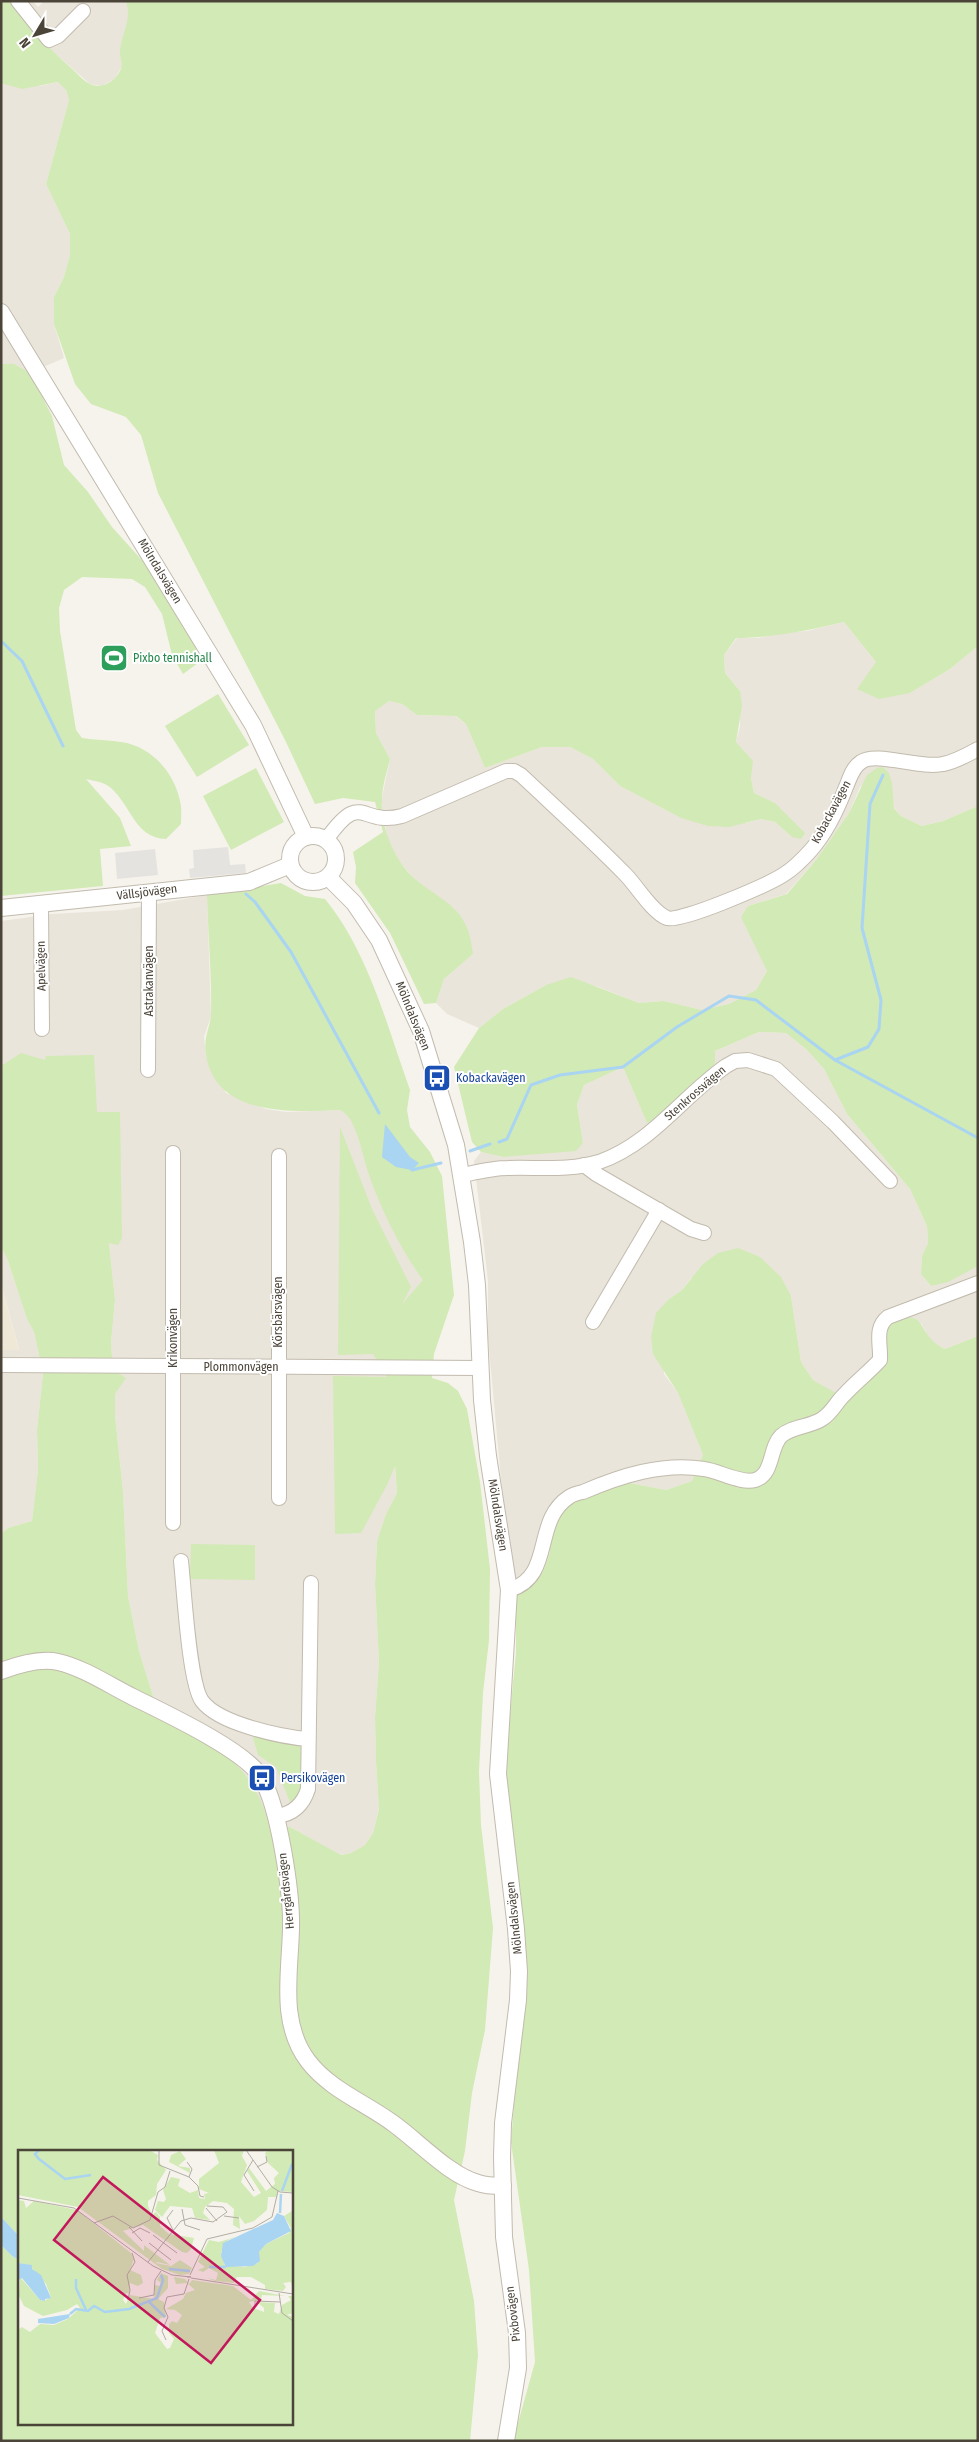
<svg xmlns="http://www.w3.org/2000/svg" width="979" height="2442" font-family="'Fira Sans Condensed',sans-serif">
	<rect width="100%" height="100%" fill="#f6f3ec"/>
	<g fill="#eae5da">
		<polygon points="11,1 33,1 38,7 44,1 126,1 129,8 127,27 120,50 122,67 114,79 102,86 90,84 39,39"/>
		<polygon points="59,82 66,90 69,100 46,184 70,234 70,255 64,277 54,297 54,324 64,358 30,373 1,364 1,83 40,86"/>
		<polygon points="844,622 876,662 910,693 950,669 978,646 978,806 943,821 922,826 901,816 894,807 889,773 860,787 849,813 816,860 786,894 748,906 758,949 767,971 756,990 729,1004 702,1010 664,1001 639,1003 596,986 546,985 503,1009 479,1028 447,1014 436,1003 444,979 473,954 428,889 413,878 395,856 387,836 381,802 390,759 376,733 375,710 389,701 402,704 417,715 455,716 466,724 485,768 542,747 570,747 593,759 620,786 681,818 746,823 761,819 775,822 792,837 775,803 754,793 751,778 752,761 736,742 740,727 740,691 725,673 724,655 737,638 759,638 780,633 807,631"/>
		<polygon points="207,895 211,1016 204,1037 206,1056 226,1093 266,1109 286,1112 340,1110 348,1114 355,1127 371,1179 385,1212 414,1267 424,1280 386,1322 387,1378 397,1493 386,1514 377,1541 375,1584 379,1662 375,1717 376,1761 379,1808 373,1833 365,1845 351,1853 340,1855 290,1827 270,1829 213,1745 152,1716 153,1696 139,1651 128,1596 123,1491 115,1416 115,1394 125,1378 113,1370 111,1343 115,1300 109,1243 1,1202 1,921 52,914 123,910"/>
		<polygon points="759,1032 786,1033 807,1050 824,1069 847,1114 910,1189 927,1226 928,1243 922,1256 921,1274 931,1286 978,1266 978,1336 945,1349 932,1343 921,1323 878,1356 843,1398 813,1380 801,1362 791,1296 691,1278 682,1290 669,1299 664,1374 678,1393 703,1455 692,1481 666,1490 624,1482 549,1529 550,1552 544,1569 533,1583 516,1593 504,1512 488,1338 488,1281 474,1161 481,1152 503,1157 583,1143 577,1105 584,1085 623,1067 647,1123 656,1119 715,1064 715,1051"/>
		<polygon points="1,1247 7,1258 27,1319 34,1332 43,1374 37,1430 38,1470 32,1521 8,1528 1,1534 1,1350 19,1349 1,1284"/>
	</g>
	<polygon fill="#efe8d6" points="1,1284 8,1310 19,1350 1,1350"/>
	<g fill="#d2eab5">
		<path d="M1,1h10c17,26 36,45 59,66 6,5 13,14 20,17 13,6 26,-4 31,-15 2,-6 -2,-13 -1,-19 2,-17 12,-31 6,-49h852v645l-28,23 -40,24 -31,6 -22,-10 19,-27 -32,-40c-34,8 -73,16 -108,16l-12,17 1,18 15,18 2,15 -6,36 17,19 -2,17 3,15 21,10 30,30 -4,6 -9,-2 -17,-15 -14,-3 -32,8 -21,-1 -27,-8 -61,-32 -27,-27 -23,-12h-28l-57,21 -19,-44 -10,-8 -39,-1 -15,-11 -13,-3 -14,10 1,22 14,26c-3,13 -8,27 -8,41 -2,26 13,62 33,79 32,26 53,28 58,75l-29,25 -8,24 -12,1 -34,-71 -35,-50 1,-16 -3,-15 30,-20 -8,-30 -32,-4 -28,6 -30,-64 -127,-247 -17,-58 -15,-18 -35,-13 -16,-20 -21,-60v-27l10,-20 6,-22v-21l-24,-50 23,-84 -3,-10 -8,-8 -36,7 -21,-6z"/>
		<path d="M1,364h13l16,9 22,43 12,49 24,27 24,35 46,51 35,53 5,32 -15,11 -11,-19 -10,-41 -17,-27 -13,-8 -50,-2 -18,13 -5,18 1,23 16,99 6,8c13,2 26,2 39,4 30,4 53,30 59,59 2,7 1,16 1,23l-15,15c-31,-1 -34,-32 -55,-51 -7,-6 -16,-7 -25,-9l34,39 11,28 -31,3 3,37 -102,10z"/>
		<polygon points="218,694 249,745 197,777 165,726"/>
		<polygon points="883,767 889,773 892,783 894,808 901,816 922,826 943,821 978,806 978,1266 948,1282 931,1286 921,1274 922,1256 928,1243 927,1226 910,1189 847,1114 824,1069 807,1050 786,1033 759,1032 715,1051 715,1064 656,1119 647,1123 623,1067 584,1085 577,1105 583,1143 576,1151 503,1157 481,1152 472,1142 454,1067 479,1028 503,1009 546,985 571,977 639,1003 664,1001 702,1010 729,1004 756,990 767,971 741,917 748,906 787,894 816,860 849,813 867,775 877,768"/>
		<polygon points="256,768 284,822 231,850 203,796"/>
		<path d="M281,883l24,13 20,3c44,54 62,127 85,191l-3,20 3,17 20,25 12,24 12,119 -20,59 -2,24 16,5 10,8 9,18 13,73 10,87 -1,71 -6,53 -4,78 2,54 12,103 -8,102 -13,63 -7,58 -11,49 20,101 4,54 -8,86h-469v-196l11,11 7,4v163h272v-272h-272v85l-18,-19v-683l7,-6 24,-7 6,-51 -1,-40 6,-56 -9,-42 -7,-13 -20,-61 -6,-11v-181l20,-13 24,7 1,-4 48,-1 3,57h23l2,126 -4,7 -9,-2 6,57 -4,43 2,27 13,8 -11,16v22l8,75 5,105 11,55 14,45 -1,20c60,29 100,41 118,113l20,-2 51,28 10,-2 14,-8 8,-12 6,-24 -3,-48 -1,-44 4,-55 -4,-78 2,-43 9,-27 11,-21 -2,-27 -8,19 -26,48 -26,1 -2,-158 54,1 -14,-23 -35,1 2,-228 32,82 39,78 -9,17 21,-24c-21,-28 -41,-69 -53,-102 -6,-17 -9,-35 -16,-51 -3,-8 -7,-13 -14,-17 -48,2 -124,7 -134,-55 -3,-18 4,-26 5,-41 1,-39 -3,-79 -4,-119z"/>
		<path d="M738,1248l22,9 21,20 10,19 10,66 12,18 30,17 35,-40 10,-37c44,-12 26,15 57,29l33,-13v1105h-465l22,-79 -6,-92 -18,-128 15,-186 -19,-157v-53l9,-94v-59l17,-10 11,-14 6,-17 -1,-23 4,-13 29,-24 42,-10 42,8 26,-9 11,-26 -25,-62 -25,-39 -2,-17 5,-24 13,-14 13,-9 21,-26 15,-11z"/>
		<polygon points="191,1544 255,1545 255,1580 190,1579"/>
		<path d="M251,1731l49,14c5,15 8,49 -10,57l-14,-35 -18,-12z"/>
	</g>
	<g fill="#e5e3e0">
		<polygon points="228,847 230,865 245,864 246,873 190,878 189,869 194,868 193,850"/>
		<polygon points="155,849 158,875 117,879 115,853"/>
	</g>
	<g fill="#a9d4f2">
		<polygon points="385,1124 410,1157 419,1163 412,1170 396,1167 382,1157"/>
		<polygon points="1,2217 19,2236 19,2260 12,2256 1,2245"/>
	</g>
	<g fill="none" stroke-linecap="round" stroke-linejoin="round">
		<g stroke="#a9d4f2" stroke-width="3">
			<polyline points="1,641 22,661 63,746"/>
			<polyline points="246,894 255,902 291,952 379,1113"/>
			<polyline points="835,1060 868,1047 879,1029 881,1000 862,928 870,804 883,775"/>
			<polyline points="499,1142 507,1139 531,1085 560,1075 623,1067 677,1027 729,996 756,1000 835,1060 978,1138"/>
			<polyline points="470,1151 490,1144"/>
			<polyline points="410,1166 412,1170 441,1163"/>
		</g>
		<g stroke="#c2bbae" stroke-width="16">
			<g id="minor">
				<polyline points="18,1 49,40 58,36 83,11"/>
				<path d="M326,840c37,-52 33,-13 76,-24l104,-45h8l7,4c35,33 71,65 104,99 12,12 27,38 42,44 13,5 100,-33 116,-43 10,-6 20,-16 28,-25 15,-17 27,-42 35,-63 4,-9 6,-19 15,-25 15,-11 59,7 82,2 12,-2 24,-9 35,-15"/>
				<polyline points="41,904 42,1029"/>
				<polyline points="148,1070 149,893"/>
				<polyline points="584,1165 596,1174 691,1229 704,1233"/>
				<path d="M463,1175c14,-3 30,-7 45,-7 30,-1 62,3 91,-6 52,-18 83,-65 127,-96l9,-5 13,-1 28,9 57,53 57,59"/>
				<polyline points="593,1322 659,1210"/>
				<polyline points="1,1365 480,1368"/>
				<polyline points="279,1498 279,1156"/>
				<polyline points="173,1523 173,1153"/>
				<path d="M181,1561c3,27 8,122 21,140 17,23 80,36 106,38"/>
				<path d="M509,1590c46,-13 23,-69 60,-93 4,-3 9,-4 14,-5 37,-16 80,-30 121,-23 15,2 37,15 51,11 19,-6 14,-32 26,-44 11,-10 29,-9 41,-17 11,-7 14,-17 23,-25 11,-12 24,-22 35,-34 1,-16 -6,-32 8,-43l90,-34"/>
				<path d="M277,1816c16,-2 26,-11 31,-27l3,-206"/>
			</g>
		</g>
		<g stroke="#c2bbae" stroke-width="18">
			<g id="tertiary">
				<polyline points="1,312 253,725 306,837"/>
				<circle cx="313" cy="859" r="23"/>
				<polyline points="328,877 354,903 379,940 421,1031 456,1145 472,1242 477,1285 482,1400 488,1456 509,1590 498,1774 516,1929 519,1971 518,2000 503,2123 502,2157 504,2237 517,2333 518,2368 506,2441"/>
				<polyline points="1,908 249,882 290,865"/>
				<path d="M1,1671c16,-6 40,-13 57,-9 26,6 51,23 75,35 30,15 112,53 128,80 18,29 31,117 30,152 -1,44 -12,94 17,132 22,29 58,42 86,63 25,18 55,51 84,59 8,3 17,3 25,3"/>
			</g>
		</g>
		<use href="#minor" stroke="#fff" stroke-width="14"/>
		<use href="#tertiary" stroke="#fff" stroke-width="16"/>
	</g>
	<defs>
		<g id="stadium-square" transform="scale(1.4375)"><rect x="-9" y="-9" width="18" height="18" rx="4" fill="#2e9e5b" stroke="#fff"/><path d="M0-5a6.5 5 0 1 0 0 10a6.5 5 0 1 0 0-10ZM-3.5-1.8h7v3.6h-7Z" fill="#fff"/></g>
		<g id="bus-square" transform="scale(1.4375)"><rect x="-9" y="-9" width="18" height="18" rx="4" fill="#1a4fb4" stroke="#fff"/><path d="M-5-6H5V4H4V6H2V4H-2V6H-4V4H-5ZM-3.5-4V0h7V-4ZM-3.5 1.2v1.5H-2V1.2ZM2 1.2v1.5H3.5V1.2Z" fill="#fff"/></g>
	</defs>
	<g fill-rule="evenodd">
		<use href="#stadium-square" x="114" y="658"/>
		<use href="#bus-square" x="437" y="1078"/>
		<use href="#bus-square" x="262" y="1778"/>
	</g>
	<g text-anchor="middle" stroke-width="4" stroke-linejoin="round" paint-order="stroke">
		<g font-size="12" fill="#4b4439" stroke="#fff">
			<text transform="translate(160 571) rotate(59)" y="4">Mölndalsvägen</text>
			<text transform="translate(831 812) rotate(-62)" y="4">Kobackavägen</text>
			<text transform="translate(147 892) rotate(-7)" y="4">Vällsjövägen</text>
			<text transform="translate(41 966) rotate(-91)" y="4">Apelvägen</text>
			<text transform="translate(149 981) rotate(-90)" y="4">Astrakanvägen</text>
			<text transform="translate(413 1016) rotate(68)" y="4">Mölndalsvägen</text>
			<text transform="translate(695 1093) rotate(-41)" y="4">Stenkrossvägen</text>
			<text transform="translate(278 1312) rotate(-90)" y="4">Körsbärsvägen</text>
			<text transform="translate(173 1338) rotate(-90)" y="4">Krikonvägen</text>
			<text x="241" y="1371">Plommonvägen</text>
			<text transform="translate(498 1515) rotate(81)" y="4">Mölndalsvägen</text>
			<text transform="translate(286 1891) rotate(-96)" y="4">Herrgårdsvägen</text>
			<text transform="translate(514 1918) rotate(-96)" y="4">Mölndalsvägen</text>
			<text transform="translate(513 2314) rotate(-97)" y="4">Pixbovägen</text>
		</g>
		<g font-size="12" fill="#27864d" stroke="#fff" text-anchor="start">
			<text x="133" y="662">Pixbo tennishall</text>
		</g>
		<g font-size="12" fill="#164399" stroke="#fff" text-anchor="start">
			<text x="456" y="1082">Kobackavägen</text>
			<text x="281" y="1782">Persikovägen</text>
		</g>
	</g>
	<g transform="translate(18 2150)">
		<rect width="275" height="275" fill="#f6f3ec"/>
		<path d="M0,0h131l9,5 -1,5 9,10 -9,14 -1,11 -8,6v5l4,9 4,-3 4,5v9l9,8 25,4 -3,11 -4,4 -5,-1 -39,-27 -20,6 21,20v-6l26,20 -13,-3 -1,1 15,3 9,-6 12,8 -3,6 -9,1 -18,-6 -84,-62 -60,-12zM196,0h30l-2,6 5,9 -6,17 13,15 7,-4 -14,-22 2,-3 17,23 9,-7 -1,-6 5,-5 -11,-10 -3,-10 4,-3h24v42l-15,-1 -2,6h-8l-1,13 -13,11 -9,3 -6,-8 1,13 -7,-4 1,-16 -7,-6 -14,-2 -8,6 -2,6 7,7 -15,-2 -3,-10 -22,-2 -8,11 -7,-7 3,-9 6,1 2,-3 -3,-9 8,-13 9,2 -2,7 12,7 8,-3 1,8 6,1 -1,-5 5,-1 -10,-4v-10l20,-16zM162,1l6,8 -8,7 12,2v5l-21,-11 2,-7zM0,50l6,1 2,7 8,-7 43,9 54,43 3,6 -4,11 11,5 2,8 -5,3 -8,-3 -1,10h-3l-3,7 3,4 4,-9 24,4 1,-14 5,1 1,-3 -4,-3 4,-7 7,3v12l-10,11 6,3 2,15 -6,1 -5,15 12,16 3,-1 4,-9 -5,-6v-9l3,-3 5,2 5,-8 -7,-5 -9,-1 17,-10 3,-6 9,-3 -8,-7 -11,1 -2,-7 11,2 4,5 3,-4 41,6 18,14 8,-9 26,5 -23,-1 -1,5 -12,2 4,6 11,4v-4l-7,-6 18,1 -1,9 5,2 3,-9 9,-5 -3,-4h5v17l-6,2 6,2v108h-275v-95l4,-3 8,5 10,-8 14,1 14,-6 12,-11 -3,-4 -10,6 -24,6 -19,-10 -5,-10 1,-19 20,23 4,1 7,-4 -5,-13 -17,-19 -11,-2zM275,54v87l-2,-9 -8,1 3,4 -3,4 -18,-2v-4l-14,-8h-14l-3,6 -19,-2 -8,-3 9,2 2,-7 -9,-5 -6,4 -5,-2 7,-3 -7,-5 11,-22 10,2 16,-5 -7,3 -7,12 4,13 20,2 13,-4 1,-11 7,-8 23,-11 2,-5 -7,-12 8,-5z" fill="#d2eab5"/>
		<path d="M259,63l7,3 7,15 -25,13 -7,8 1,9 -7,5 -27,1 -5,-11 2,-13 50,-23zM0,113l14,2v4l9,6 10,23 -6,1v2l-5,-1 -18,-22 -4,2zM52,164l-1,4 -15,6 -16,-1v-4z" fill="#a9d4f2"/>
		<path fill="none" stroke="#a9d4f2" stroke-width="2.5" d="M21,0l-4,4 4,5 26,20 26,-4M264,41l10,-27M262,63l1,-19M191,117h17M151,119l21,2M58,129v9l10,22M131,152l16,15M52,164l6,-5 12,2 6,-5 11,6 24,-3 28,-11 6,-18 -2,-5"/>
		<path fill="none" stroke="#b2ada4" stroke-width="1" d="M141,0v15l30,12 9,9 2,10 4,1M228,0l26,37 8,5 13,1M235,10l-9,15 10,16M169,12l5,7 -3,8M239,17l10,-5 -1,-6M0,48l56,10 79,58 19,9 19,2h-4M188,58l11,13M164,59l3,16 15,5M155,60l-6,8 6,12M206,66l15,2M76,73l19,-7 20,12 17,-8 8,-28 7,-5 5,-16M111,77l13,14M114,83l8,-5 10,5M135,85l24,18M131,93l22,17M130,112l33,-41 10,-3 22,4 14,-10 -4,-5 -16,-1M172,125l17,-36 46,-11 19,-11 6,-26M173,128l102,16M261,143l3,20 11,8M121,148l15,-3 1,-15 6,-9M110,150l2,-10 -3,-15 8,-13 -3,-9M237,155v-4l25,1M148,190l-4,-9 6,-14 -4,-9 3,-11 17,-3 5,-15"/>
		<path fill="#c2185b" fill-opacity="0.15" stroke="#c2185b" stroke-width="2.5" d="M85,27l157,123 -49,63 -157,-123z"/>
		<rect width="275" height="275" fill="none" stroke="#4b4439" stroke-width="2.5"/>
	</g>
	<rect width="979" height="2442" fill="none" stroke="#4b4439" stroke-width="5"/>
	<g transform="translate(35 35) rotate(232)" stroke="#ffffff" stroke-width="4" paint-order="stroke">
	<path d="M0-4L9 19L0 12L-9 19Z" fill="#4b4439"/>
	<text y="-8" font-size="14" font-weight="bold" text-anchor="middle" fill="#4b4439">N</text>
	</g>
</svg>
